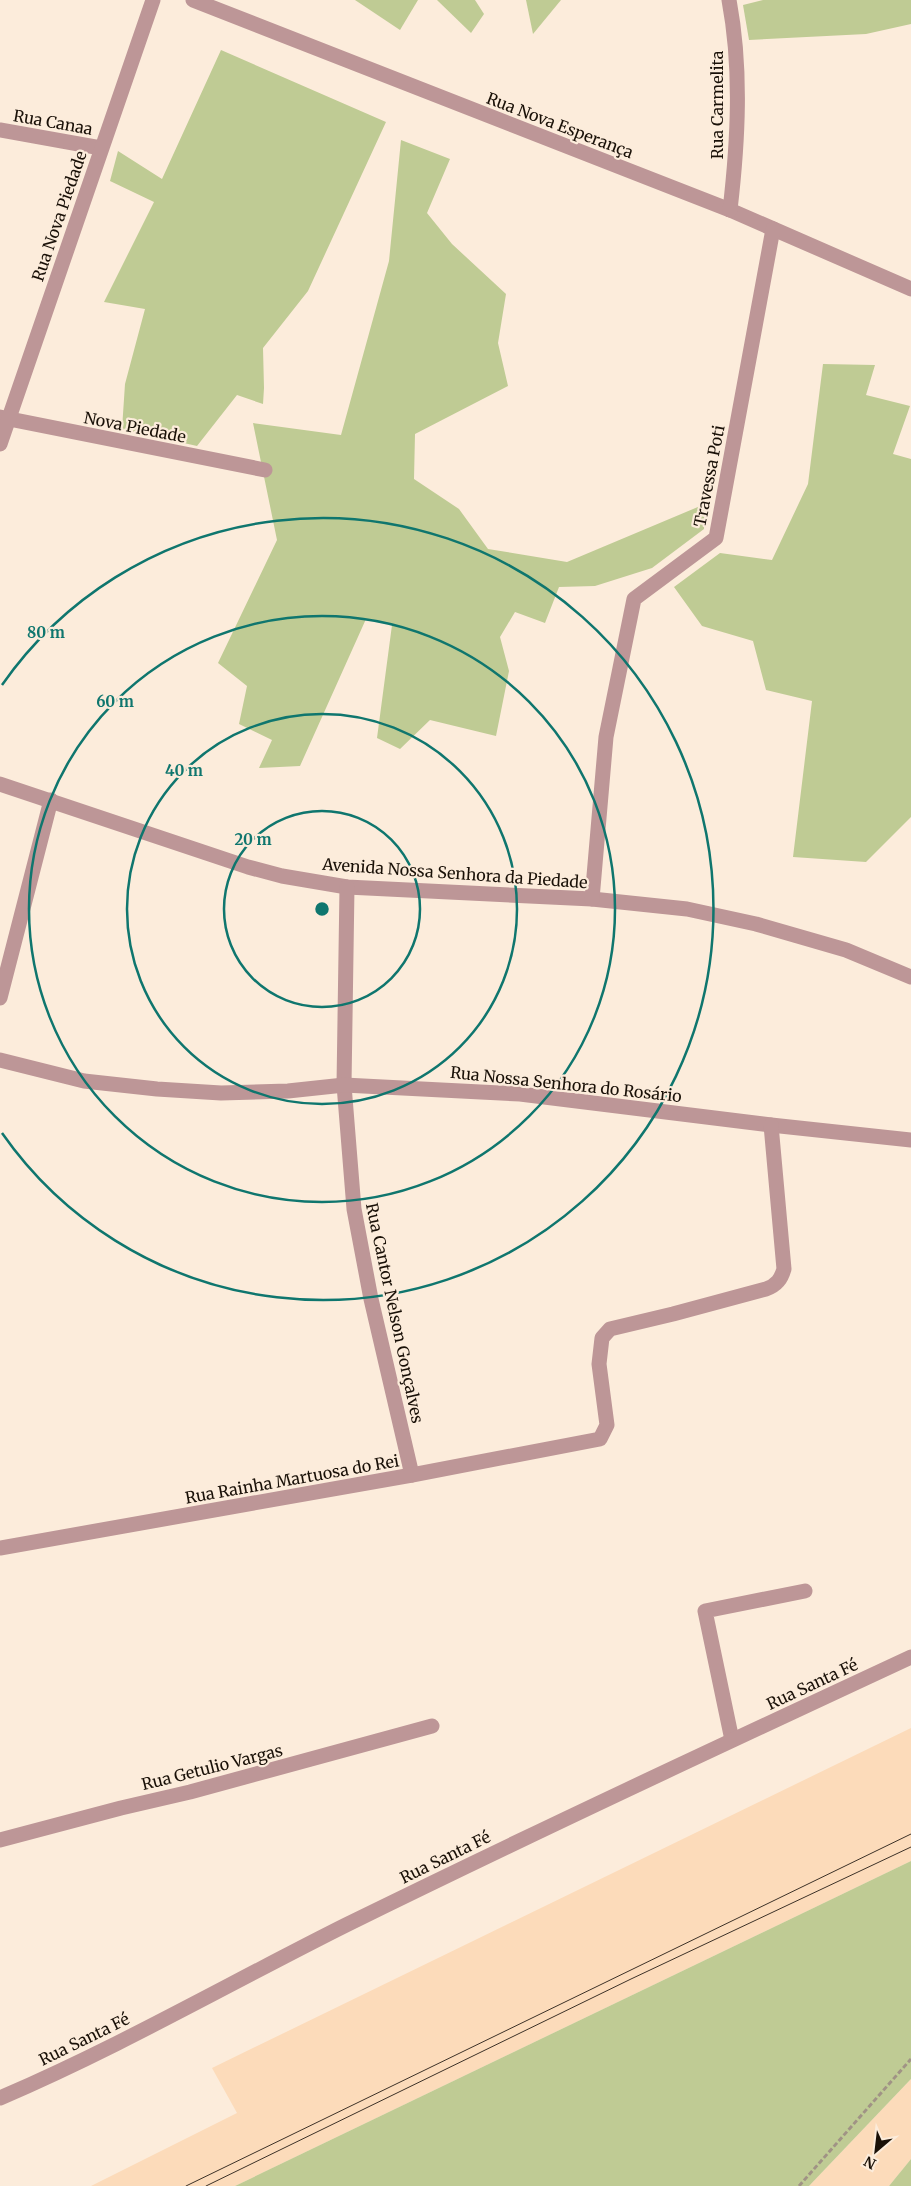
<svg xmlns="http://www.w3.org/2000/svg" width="911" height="2186" font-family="Merriweather,serif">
	<rect width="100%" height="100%" fill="#fcecdb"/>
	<g fill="#fcdbba">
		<polygon points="911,1728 911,1861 235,2186 91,2186 237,2113 212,2068"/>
		<polygon points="911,2079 911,2159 889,2186 809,2186"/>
	</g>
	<g fill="#bfcb94">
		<polygon points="355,0 418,0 400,30"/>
		<polygon points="437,0 475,0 484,14 471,33"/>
		<polygon points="526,0 561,0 533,34"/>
		<polygon points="763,0 911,0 911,24 866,34 749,40 743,5"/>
		<polygon points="221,50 386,122 308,291 263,348 264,388 263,404 237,395 197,446 122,429 125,384 145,309 104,302 154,202 110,181 118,151 162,179"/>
		<polygon points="401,140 450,159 427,213 452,244 506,294 498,343 508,386 415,434 414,479 459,509 488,549 567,562 705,504 704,529 652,568 595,586 559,587 545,623 515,612 500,637 509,671 496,736 430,720 400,749 377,738 392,625 366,619 300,766 259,768 272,740 239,724 247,686 218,663 277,540 253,423 341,435 389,261"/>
		<polygon points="823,364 875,365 866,395 910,406 893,454 911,459 911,817 866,862 793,857 812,701 766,690 753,641 702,626 674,587 720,553 772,560 808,484"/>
		<polygon points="911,1861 911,2079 809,2186 235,2186"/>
		<polygon points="911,2159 911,2186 889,2186"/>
	</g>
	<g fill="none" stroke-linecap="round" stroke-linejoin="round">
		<polyline stroke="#a09385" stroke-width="3" stroke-dasharray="5 2.5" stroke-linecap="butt" points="799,2186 911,2059"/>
		<g stroke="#bd9697" stroke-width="15">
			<polyline points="193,0 730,210 911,289"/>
			<path d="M729,0c13,69 9,141 1,210"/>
			<polyline points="0,130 101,148"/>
			<polyline points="0,417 265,470"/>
			<polyline points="0,444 153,0"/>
			<polyline points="0,784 248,867 282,876 347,887 592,899 687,909 756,924 846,950 911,977"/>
			<polyline points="347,887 344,1085 354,1209 371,1299 412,1475"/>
			<polyline points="592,899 606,737 634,599 716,538 773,229"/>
			<polyline points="0,998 51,800"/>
			<polyline points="0,1060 84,1081 157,1089 221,1093 288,1091 344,1085 520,1094 771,1125 911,1140"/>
			<path d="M0,1548l412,-73 188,-36 7,-14 -8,-61 3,-26 8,-9 63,-15 93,-25c11,-4 15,-10 18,-20l-13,-144"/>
			<polyline points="732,1740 705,1611 805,1591"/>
			<polyline points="0,1840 121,1808 190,1792 432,1726"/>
			<path d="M0,2098c119,-51 230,-115 346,-173 187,-92 376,-180 565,-268"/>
		</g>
		<g stroke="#3d3228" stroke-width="1">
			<polyline points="186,2186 911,1834"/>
			<polyline points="206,2186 631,1979 911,1847"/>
		</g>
	</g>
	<g fill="none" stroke="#0f766e" stroke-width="2.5">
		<circle cx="322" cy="909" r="98"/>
		<circle cx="322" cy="909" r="195"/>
		<circle cx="322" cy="909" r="293"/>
		<path d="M2 685A391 391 0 1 1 2 1133"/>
	</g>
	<g text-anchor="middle" stroke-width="4.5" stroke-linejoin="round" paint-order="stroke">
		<g font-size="16" fill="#191007" stroke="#fcecdb">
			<text transform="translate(717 105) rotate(-90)" y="6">Rua Carmelita</text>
			<text transform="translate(53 122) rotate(10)" y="6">Rua Canaa</text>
			<text transform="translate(560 125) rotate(21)" y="6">Rua Nova Esperança</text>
			<text transform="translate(59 216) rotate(-71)" y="6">Rua Nova Piedade</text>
			<text transform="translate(135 427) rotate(11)" y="6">Nova Piedade</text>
			<text transform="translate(709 476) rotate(-79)" y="6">Travessa Poti</text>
			<text transform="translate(455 873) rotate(4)" y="6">Avenida Nossa Senhora da Piedade</text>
			<text transform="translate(566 1084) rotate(6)" y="6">Rua Nossa Senhora do Rosário</text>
			<text transform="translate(395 1313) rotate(78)" y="6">Rua Cantor Nelson Gonçalves</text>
			<text transform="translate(292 1479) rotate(-10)" y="6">Rua Rainha Martuosa do Rei</text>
			<text transform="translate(812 1684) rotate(-25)" y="6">Rua Santa Fé</text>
			<text transform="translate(212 1767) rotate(-14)" y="6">Rua Getulio Vargas</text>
			<text transform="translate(445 1857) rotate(-26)" y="6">Rua Santa Fé</text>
			<text transform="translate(84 2039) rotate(-26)" y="6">Rua Santa Fé</text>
		</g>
	</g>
	<circle cx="322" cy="909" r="8" fill="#0f766e" stroke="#fcecdb" stroke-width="2.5"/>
	<g font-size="15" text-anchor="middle" font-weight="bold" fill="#0f766e" stroke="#fcecdb" stroke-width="4.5" stroke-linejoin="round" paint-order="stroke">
		<text x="46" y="638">80 m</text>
		<text x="115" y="707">60 m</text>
		<text x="184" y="776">40 m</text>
		<text x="253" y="845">20 m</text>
	</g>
	<g transform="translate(876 2151) rotate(208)" stroke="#fcecdb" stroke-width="4" paint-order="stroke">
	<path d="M0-4L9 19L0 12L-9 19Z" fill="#191007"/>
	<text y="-8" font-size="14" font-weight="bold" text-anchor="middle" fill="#191007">N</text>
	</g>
</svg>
